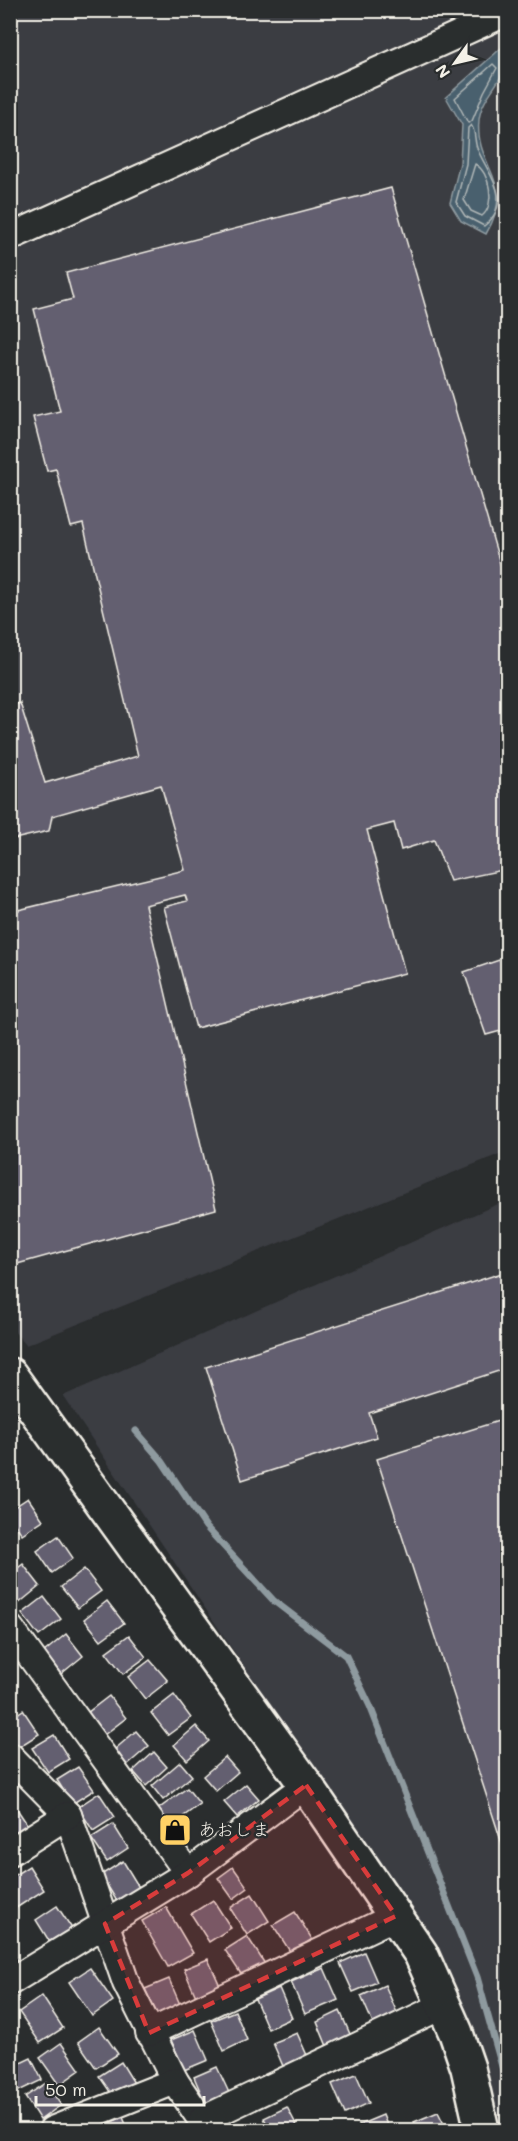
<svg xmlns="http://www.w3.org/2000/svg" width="518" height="2141" font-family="Mali,'Klee One',sans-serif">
	<rect width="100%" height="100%" fill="#2a2d2e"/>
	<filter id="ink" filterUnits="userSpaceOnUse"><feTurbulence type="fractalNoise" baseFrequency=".0167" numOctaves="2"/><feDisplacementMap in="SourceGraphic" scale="12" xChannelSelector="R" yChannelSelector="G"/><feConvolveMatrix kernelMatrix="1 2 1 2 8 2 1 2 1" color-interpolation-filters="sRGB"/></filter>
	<g filter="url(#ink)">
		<g fill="#3b3c42">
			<polygon points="10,11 508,11 507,1151 26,1345 10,1327"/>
			<polygon points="507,1200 507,2130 476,2130 431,1935 310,1765 63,1396"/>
		</g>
		<path fill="#4a606e" stroke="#8e9a9f" stroke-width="1.5" d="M507,43c1,6 2,14 1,19 -6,20 -27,36 -29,58 -5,48 39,60 7,114l-25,-13 -11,-18 10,-40 2,-38 -16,-28z"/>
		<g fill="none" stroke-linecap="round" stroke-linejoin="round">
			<g stroke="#b0b7b7" stroke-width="1.5">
				<polygon points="493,64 497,68 484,92 472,121 468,123 455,98"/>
				<path d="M471,125c5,6 3,15 6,23 10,26 39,52 7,78l-19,-10 -9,-14 10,-38 2,-36z"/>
				<path d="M475,164c15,8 21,41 7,52l-11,-5 -7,-11z"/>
			</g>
			<polyline stroke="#8e9a9f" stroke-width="7" points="136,1431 162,1461 206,1527 274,1601 346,1656 370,1706 477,1977 508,2088"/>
		</g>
		<g fill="#645e6f" stroke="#f4f1e8" stroke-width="1.5">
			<polygon points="391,188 508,591 508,869 450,881 434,840 401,850 394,823 367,830 405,973 196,1028 164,907 187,901 185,895 145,905 216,1209 10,1266 10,880 18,910 185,870 161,785 52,816 49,831 10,840 10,706 20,703 45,783 138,756 83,524 71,527 56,469 47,471 33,417 60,411 34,309 73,299 66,273"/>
			<polygon points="508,957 508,1029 486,1035 464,972"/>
			<polygon points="508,1271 508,1368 369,1413 377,1437 242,1480 206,1367"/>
			<polygon points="508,1418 508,1862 377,1459"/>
			<polygon points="28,1498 43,1520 22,1534 10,1518 10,1510"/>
			<polygon points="58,1536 73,1558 52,1573 37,1551"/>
			<polygon points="23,1564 40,1586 18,1604 10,1595 10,1574"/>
			<polygon points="84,1569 101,1591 78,1608 61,1587"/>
			<polygon points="44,1597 61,1619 39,1636 22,1614"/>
			<polygon points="107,1601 124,1623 101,1640 84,1619"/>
			<polygon points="66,1634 83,1656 61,1674 44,1652"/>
			<polygon points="129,1635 146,1657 123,1674 106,1652"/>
			<polygon points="150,1660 168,1681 145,1699 128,1677"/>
			<polygon points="174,1695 191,1718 168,1735 151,1713"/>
			<polygon points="109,1696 126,1718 104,1735 87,1713"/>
			<polygon points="23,1710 39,1734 17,1748 10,1737 10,1719"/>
			<polygon points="196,1726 209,1741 187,1760 174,1745"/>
			<polygon points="136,1731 149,1746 127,1765 114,1750"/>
			<polygon points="54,1735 69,1759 48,1772 32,1748"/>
			<polygon points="154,1752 167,1767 146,1786 133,1771"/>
			<polygon points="225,1757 238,1772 216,1791 203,1776"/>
			<polygon points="180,1762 192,1776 163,1800 152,1786"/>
			<polygon points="78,1767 94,1790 72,1804 57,1780"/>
			<polygon points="246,1784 259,1799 237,1817 224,1802"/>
			<polygon points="187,1788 200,1804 169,1827 157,1810"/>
			<polygon points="99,1793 115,1817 93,1831 78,1807"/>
			<polygon points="17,1809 33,1833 10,1846 10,1814"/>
			<polygon points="113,1824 128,1848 107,1862 91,1838"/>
			<polygon points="123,1861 140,1889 118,1903 101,1875"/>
			<polygon points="29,1866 44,1890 10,1912 10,1878"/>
			<polygon points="233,1867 248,1888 233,1899 218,1878"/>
			<polygon points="252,1894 269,1921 247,1935 230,1908"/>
			<polygon points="213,1900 231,1928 209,1942 191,1914"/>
			<polygon points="57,1906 73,1930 51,1944 36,1920"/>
			<polygon points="166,1907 193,1953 168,1967 142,1921"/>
			<polygon points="295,1912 312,1939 291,1953 273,1925"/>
			<polygon points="247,1936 265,1964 243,1977 225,1950"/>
			<polygon points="10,1949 19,1963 10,1968"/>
			<polygon points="364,1952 377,1982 353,1992 340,1963"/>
			<polygon points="208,1959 221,1988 197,1999 184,1969"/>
			<polygon points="90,1968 113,2001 92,2016 69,1982"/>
			<polygon points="324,1968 338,2000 305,2014 291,1982"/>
			<polygon points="169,1979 182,2009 158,2019 145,1989"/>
			<polygon points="385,1985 398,2015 374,2026 361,1996"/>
			<polygon points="279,1988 292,2018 268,2029 255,1999"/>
			<polygon points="42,1996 63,2028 40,2043 19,2012"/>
			<polygon points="235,2011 247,2040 224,2051 211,2021"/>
			<polygon points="340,2011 353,2041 329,2051 317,2022"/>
			<polygon points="99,2027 118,2054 96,2068 78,2042"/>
			<polygon points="10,2030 17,2039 10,2044"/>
			<polygon points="195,2030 208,2060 184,2070 171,2040"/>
			<polygon points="297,2033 310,2062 286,2073 273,2043"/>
			<polygon points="61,2043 80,2070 59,2085 40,2058"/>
			<polygon points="31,2058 42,2080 10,2095 10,2068"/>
			<polygon points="121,2062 134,2083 113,2096 99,2076"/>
			<polygon points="217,2067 231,2097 207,2107 194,2077"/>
			<polygon points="356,2074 369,2103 345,2114 332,2084"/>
			<polygon points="46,2083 61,2105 40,2120 25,2097"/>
			<polygon points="287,2107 299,2130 270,2130 264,2118"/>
			<polygon points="438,2112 447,2130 418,2130 414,2122"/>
			<polygon points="383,2115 389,2130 361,2130 359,2125"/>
			<polygon points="123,2117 128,2130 93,2130"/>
			<polygon points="247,2125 249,2130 235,2130"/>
		</g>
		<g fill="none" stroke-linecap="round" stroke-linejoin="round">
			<g stroke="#f4f1e8" stroke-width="30">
				<g id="minor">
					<polyline points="10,237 508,12"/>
					<polyline points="10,1628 188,1873"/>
					<polyline points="10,1756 68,1815 126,1983 175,2081 208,2130"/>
					<polyline points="10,1852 68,1815"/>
					<polyline points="10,1982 188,1873 306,1785"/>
					<polyline points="149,2033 396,1916"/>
					<polyline points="202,2120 444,2005"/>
					<polyline points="52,2130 175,2081"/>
				</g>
			</g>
			<g stroke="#f4f1e8" stroke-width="38">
				<polyline id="tertiary" points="10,1375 306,1785 421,1954 456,2033 468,2068 482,2130"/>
			</g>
			<use href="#minor" stroke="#2a2d2e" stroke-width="26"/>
			<use href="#tertiary" stroke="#2a2d2e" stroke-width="33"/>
		</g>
	</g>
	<path fill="#d93c3b" fill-opacity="0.2" stroke="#d93c3b" stroke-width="4.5" stroke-dasharray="12 8" stroke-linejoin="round" d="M306,1785l90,131 -247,117 -44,-109 83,-51z"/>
	<defs>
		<g id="shop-square" transform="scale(1.725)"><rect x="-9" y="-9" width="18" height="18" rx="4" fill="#ffd166" stroke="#2a2d2e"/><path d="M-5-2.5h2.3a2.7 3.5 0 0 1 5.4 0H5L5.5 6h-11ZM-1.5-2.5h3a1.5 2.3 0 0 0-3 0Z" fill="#111"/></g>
	</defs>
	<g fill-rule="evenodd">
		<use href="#shop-square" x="175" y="1830"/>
	</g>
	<g text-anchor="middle" stroke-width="5" stroke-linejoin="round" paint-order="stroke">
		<g font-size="18" fill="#f4f1e8" stroke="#2a2d2e" text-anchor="start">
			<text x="198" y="1836">あおしま</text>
		</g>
	</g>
	<rect width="518" height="2141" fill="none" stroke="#2a2d2e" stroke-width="36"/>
	<rect x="18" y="18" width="482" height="2105" fill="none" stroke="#f4f1e8" stroke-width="2" filter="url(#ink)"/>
	<g transform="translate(455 63) rotate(236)" stroke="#2a2d2e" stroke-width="4.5" paint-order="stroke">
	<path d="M0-4.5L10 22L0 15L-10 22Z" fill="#f4f1e8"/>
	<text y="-9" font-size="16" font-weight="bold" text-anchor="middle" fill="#f4f1e8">N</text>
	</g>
	<path d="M36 2096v9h168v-9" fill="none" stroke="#f4f1e8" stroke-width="3"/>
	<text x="45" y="2096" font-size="18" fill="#f4f1e8" stroke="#2a2d2e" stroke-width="4.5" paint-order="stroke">50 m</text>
</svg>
